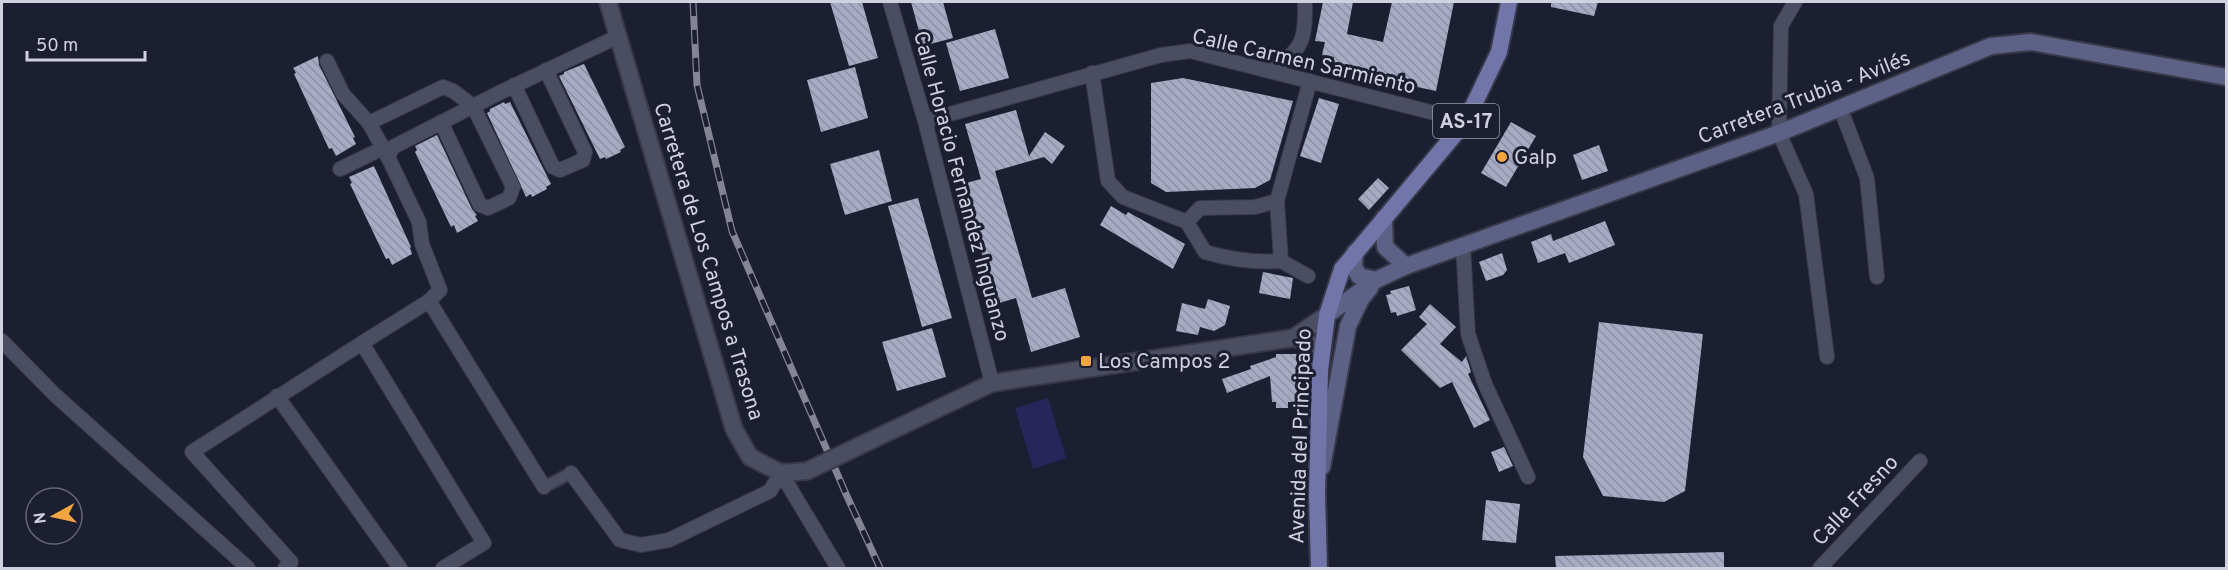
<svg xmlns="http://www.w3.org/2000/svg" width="2228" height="570" font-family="Overpass,sans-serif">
	<defs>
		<pattern id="building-back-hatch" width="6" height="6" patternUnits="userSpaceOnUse" patternTransform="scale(1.5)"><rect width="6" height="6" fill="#a7aac3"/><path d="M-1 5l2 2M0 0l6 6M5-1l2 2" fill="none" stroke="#8d8fa3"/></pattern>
	</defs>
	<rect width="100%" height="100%" fill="#1c1e31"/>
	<polygon fill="#26265a" points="1048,398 1066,458 1033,469 1015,408"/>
	<g fill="url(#building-back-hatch)">
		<polygon points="830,2 862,2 878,58 849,66"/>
		<polygon points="911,2 943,2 953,38 923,46"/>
		<polygon points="1323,2 1353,2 1347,34 1383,42 1392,2 1454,2 1436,91 1332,69 1334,57 1322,55 1325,42 1315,41"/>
		<polygon points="1551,2 1598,2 1594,16 1551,7"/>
		<polygon points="995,29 1009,78 960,91 946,43"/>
		<polygon points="318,56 319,65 355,137 353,138 356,144 336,156 332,148 329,149 294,74 296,73 293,68"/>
		<polygon points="584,64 625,147 620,150 621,152 606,159 605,157 600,159 559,76 564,74 564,72"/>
		<polygon points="855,67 868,118 821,132 807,80"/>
		<polygon points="1183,78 1293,101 1270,180 1255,188 1166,192 1151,183 1151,83"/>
		<polygon points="1319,98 1339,104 1321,163 1300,156"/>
		<polygon points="504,102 505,104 510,102 551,184 546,187 547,189 532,197 531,194 526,197 487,113 490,111 490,109"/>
		<polygon points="1016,110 1029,156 1045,132 1065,146 1052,164 1044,157 995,171 1032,298 1065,288 1080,337 1031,352 1016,298 996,304 962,184 981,179 965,124"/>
		<polygon points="1511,122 1536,136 1506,187 1481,173"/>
		<polygon points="437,135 472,209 477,215 475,216 478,221 457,233 454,225 451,227 415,152 417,150 415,146"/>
		<polygon points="1599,145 1608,171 1582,180 1573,155"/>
		<polygon points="879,150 892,201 845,215 830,164"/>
		<polygon points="374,166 411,247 410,248 412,254 392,265 389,258 386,259 350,184 352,183 349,177"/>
		<polygon points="1378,178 1389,188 1369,210 1358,199"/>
		<polygon points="918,198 952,318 922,327 888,206"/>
		<polygon points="1111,206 1126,215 1128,212 1185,244 1173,269 1100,225"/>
		<polygon points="1605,221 1615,245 1569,263 1565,253 1538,263 1531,242 1551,234 1553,241"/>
		<polygon points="1502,253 1507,270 1503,275 1486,281 1479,262"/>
		<polygon points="1263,272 1293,278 1290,299 1259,293"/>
		<polygon points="1409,286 1416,310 1397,316 1396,312 1391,313 1386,295 1391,294 1390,291"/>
		<polygon points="1208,299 1230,306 1225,325 1214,331 1200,327 1198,335 1176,331 1182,303 1205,309"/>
		<polygon points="1430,304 1456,327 1440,344 1462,362 1466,356 1471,372 1468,374 1490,420 1474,428 1452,382 1440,388 1401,350 1427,324 1419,317"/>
		<polygon points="1599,322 1703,334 1685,491 1664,502 1603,496 1583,457"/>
		<polygon points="932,328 946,377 897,391 882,342"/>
		<polygon points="1276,354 1297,354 1297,402 1288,402 1288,408 1276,408 1276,402 1272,402 1270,376 1227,393 1222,379 1251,369 1250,366 1276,357"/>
		<polygon points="1504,447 1513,466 1499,472 1491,452"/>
		<polygon points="1486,500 1520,504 1516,543 1482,540"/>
		<polygon points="1724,552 1724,568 1556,568 1555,556"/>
	</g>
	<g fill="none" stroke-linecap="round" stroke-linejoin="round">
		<g stroke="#373848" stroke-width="14">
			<polyline id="pedestrian" points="544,487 571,473"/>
		</g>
		<g stroke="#373848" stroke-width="16">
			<g id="minor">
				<polyline points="890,2 925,121 992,383"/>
				<polyline points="1795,2 1781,26 1779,133 1806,194 1827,357"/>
				<polyline points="327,61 343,94 369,123"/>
				<path d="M1271,70c33,-21 34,-30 34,-68"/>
				<path d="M1092,73l16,108 15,16 64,25 18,30c27,8 49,11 76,9l-4,-60"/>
				<polyline points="514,85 553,167 560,170 583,160 585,152 546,70"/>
				<polyline points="1841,110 1867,178 1877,277"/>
				<polyline points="925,121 1161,55 1190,51 1466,121"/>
				<polyline points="388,157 369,123 443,87 453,91 473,106 513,187 509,198 488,208 480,205 441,122"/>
				<polyline points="340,169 383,148"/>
				<polyline points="1187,222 1200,208 1255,207 1277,201 1310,81"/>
				<polyline points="1463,245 1468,334 1485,384 1528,477"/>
				<polyline points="1281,261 1308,276"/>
				<polyline points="429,301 440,290 422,244 419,222 388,157 393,147 503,91 619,36"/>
				<polyline points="2,341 54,394 248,568"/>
				<polyline points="277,396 400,568"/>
				<polyline points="571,473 620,540 641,545 669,540 770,491 781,473 838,568"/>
				<polyline points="285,568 291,562 192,452 362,343"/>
				<polyline points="443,568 484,543 362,343 429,301 544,487"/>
				<polyline points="1820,568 1920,461"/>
			</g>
		</g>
		<g stroke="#373848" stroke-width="20">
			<g id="tertiary">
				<polyline points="608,2 734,429 750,457 781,473 807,471"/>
				<polyline points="1293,338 1327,315"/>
				<polyline points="859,446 992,383 1293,338 1308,341 1315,353 1320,370"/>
			</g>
		</g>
		<g stroke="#373848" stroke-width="20">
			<g id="secondary">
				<polyline points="1384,218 1385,247 1406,266"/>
				<polyline points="1355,252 1354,267 1359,276 1376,280"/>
				<polyline points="1327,315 1376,280 1406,266 1779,133 1991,46 2031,42 2226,77"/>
				<polyline points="1322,467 1348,326 1361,299 1370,288"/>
			</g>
		</g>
		<g stroke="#373848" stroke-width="20">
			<polyline id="primary" points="1319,568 1317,495 1320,370 1327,315 1342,269 1466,121 1499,52 1509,2"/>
		</g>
		<use href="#pedestrian" stroke="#4b4d63" stroke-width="10"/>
		<use href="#minor" stroke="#4b4d63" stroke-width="14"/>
		<use href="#tertiary" stroke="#4b4d63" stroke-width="16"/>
		<use href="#secondary" stroke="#5e6186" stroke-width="16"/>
		<use href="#primary" stroke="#7175aa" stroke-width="16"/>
		<g stroke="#838595" stroke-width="7">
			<polyline id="rail" points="693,2 697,85 732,231 846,494 880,568"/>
		</g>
		<use href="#rail" stroke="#1c1e31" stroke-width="4.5" stroke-dasharray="14" stroke-linecap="butt"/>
		<g stroke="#373848" stroke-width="20" stroke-linecap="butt">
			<polyline id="tertiary-bridge" points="807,471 859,446"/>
		</g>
		<use href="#tertiary-bridge" stroke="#4b4d63" stroke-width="16"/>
	</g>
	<g fill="#f2a541" stroke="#1c1e31" stroke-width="2">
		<circle cx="1502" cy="157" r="6"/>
		<rect x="1080" y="355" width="12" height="12" rx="3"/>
	</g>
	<g text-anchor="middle" stroke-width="6" stroke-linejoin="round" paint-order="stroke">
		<rect fill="#1c1e31" stroke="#999baa" stroke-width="1.5" x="1433" y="104" width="66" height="34" rx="4.5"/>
		<g font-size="20" font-weight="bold" fill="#cfd1de">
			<text x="1466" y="128">AS-17</text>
		</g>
		<g font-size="21" fill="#cfd1de" stroke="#1c1e31">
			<text transform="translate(1304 61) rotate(13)" y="7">Calle Carmen Sarmiento</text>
			<text transform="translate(1804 97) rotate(-21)" y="7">Carretera Trubia - Avilés</text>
			<text transform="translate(962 186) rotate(75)" y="7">Calle Horacio Fernandez Inguanzo</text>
			<text transform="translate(709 261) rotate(73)" y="7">Carretera de Los Campos a Trasona</text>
			<text transform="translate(1300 436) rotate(-88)" y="7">Avenida del Principado</text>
			<text transform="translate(1855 500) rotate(-47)" y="7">Calle Fresno</text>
		</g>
		<g font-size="21" fill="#cfd1de" stroke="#1c1e31" text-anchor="start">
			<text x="1514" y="164">Galp</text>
			<text x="1098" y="368">Los Campos 2</text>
		</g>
	</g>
	<rect width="2228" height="570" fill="none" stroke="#cfd1de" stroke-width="6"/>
	<g transform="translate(54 516) rotate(262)"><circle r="28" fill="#1c1e31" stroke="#646676" stroke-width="1.5"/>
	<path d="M0-4.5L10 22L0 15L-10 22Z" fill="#f2a541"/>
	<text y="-9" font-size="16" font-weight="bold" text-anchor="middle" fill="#cfd1de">N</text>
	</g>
	<path d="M27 51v9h118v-9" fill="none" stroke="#cfd1de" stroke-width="3"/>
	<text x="36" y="51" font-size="18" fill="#cfd1de" stroke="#1c1e31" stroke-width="4.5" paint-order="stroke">50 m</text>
</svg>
